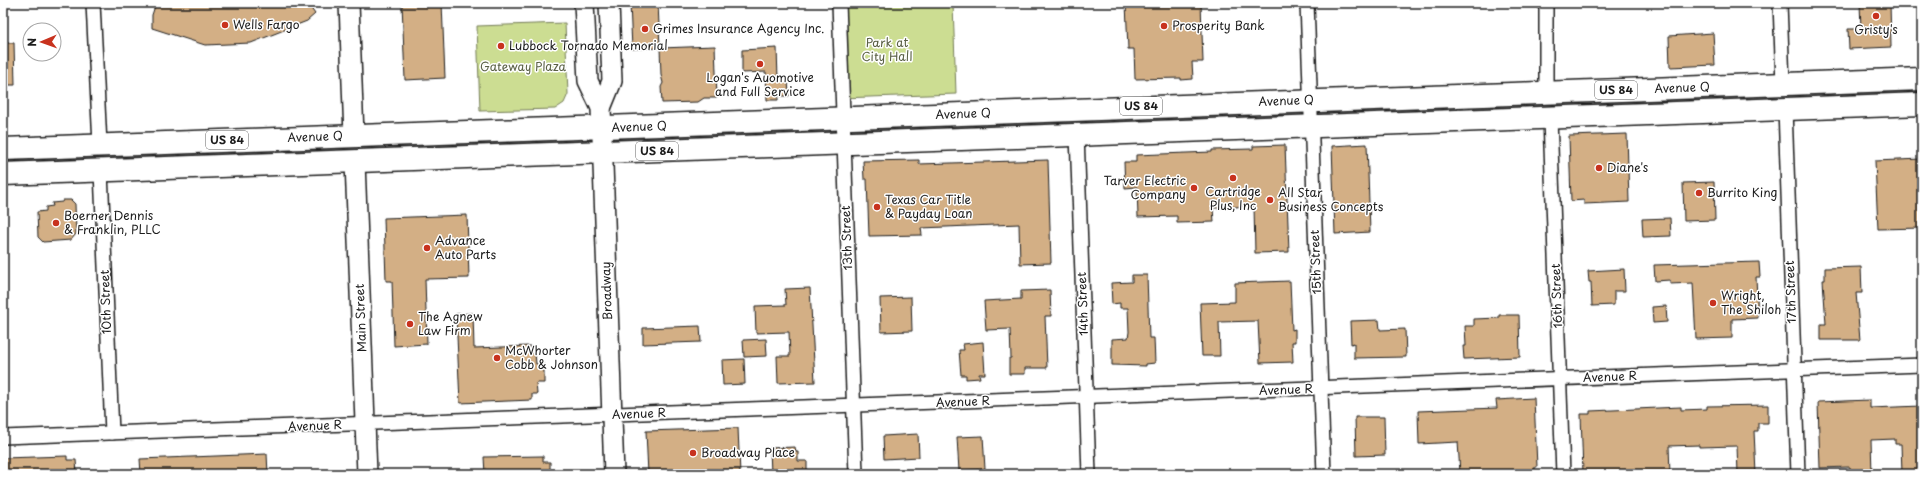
<svg xmlns="http://www.w3.org/2000/svg" width="1925" height="477" font-family="'Playpen Sans',sans-serif">
	<rect width="100%" height="100%" fill="#fff"/>
	<filter id="ink" filterUnits="userSpaceOnUse"><feTurbulence type="fractalNoise" baseFrequency=".025" numOctaves="2"/><feDisplacementMap in="SourceGraphic" scale="8" xChannelSelector="R" yChannelSelector="G"/><feConvolveMatrix kernelMatrix="1 2 1 2 8 2 1 2 1" color-interpolation-filters="sRGB"/></filter>
	<g filter="url(#ink)">
		<g fill="#ccdd92" stroke="#747c57">
			<polygon points="838,3 953,3 956,94 841,98"/>
			<polygon points="565,23 568,94 564,103 555,109 480,111 477,26"/>
		</g>
		<g fill="#d3af85" stroke="#1c1c1c">
			<polygon points="156,3 307,3 315,14 307,21 251,43 205,45 152,28 152,15"/>
			<polygon points="402,3 442,3 445,78 405,80"/>
			<polygon points="630,3 658,3 660,48 632,49"/>
			<polygon points="1126,3 1201,3 1203,62 1192,62 1193,79 1181,80 1181,78 1135,79 1134,49 1128,49"/>
			<polygon points="1860,3 1890,3 1891,47 1849,49 1848,29 1861,29"/>
			<polygon points="1713,33 1715,65 1670,67 1669,36"/>
			<polygon points="3,43 14,43 15,85 3,85"/>
			<polygon points="715,46 717,98 704,98 698,102 662,103 661,87 663,83 661,75 660,48"/>
			<polygon points="777,48 778,79 788,79 789,96 778,96 778,100 767,100 766,72 742,73 742,50"/>
			<polygon points="1627,134 1629,202 1584,204 1584,200 1571,201 1569,136"/>
			<polygon points="1367,144 1370,232 1335,234 1332,146"/>
			<polygon points="1285,145 1289,252 1255,253 1254,206 1213,208 1214,222 1177,223 1177,216 1138,217 1137,187 1125,188 1124,162 1136,162 1136,155 1212,152 1212,150 1253,149 1253,146"/>
			<polygon points="1922,159 1922,228 1878,229 1875,161"/>
			<polygon points="919,160 919,164 1048,160 1051,263 1020,264 1019,224 921,228 922,235 869,236 867,179 864,179 863,161"/>
			<polygon points="1714,182 1715,220 1684,221 1683,183"/>
			<polygon points="63,200 71,200 75,204 76,234 71,240 43,242 38,237 37,212 46,211 46,207 53,206 52,203 62,202"/>
			<polygon points="467,215 469,278 425,279 427,344 394,346 392,281 386,281 384,218"/>
			<polygon points="1670,218 1671,236 1643,237 1642,219"/>
			<polygon points="1759,262 1760,277 1756,277 1758,318 1732,319 1732,338 1696,339 1693,283 1670,284 1670,280 1655,281 1654,265"/>
			<polygon points="1861,267 1862,293 1856,293 1860,340 1821,340 1821,324 1826,324 1823,280 1825,280 1825,268"/>
			<polygon points="1624,269 1625,291 1614,291 1614,305 1592,306 1591,282 1589,282 1588,271"/>
			<polygon points="1132,275 1147,275 1149,338 1154,338 1155,363 1146,364 1146,366 1112,365 1112,339 1128,338 1129,332 1128,308 1120,308 1120,303 1112,304 1111,283 1132,282"/>
			<polygon points="1290,281 1292,330 1295,329 1295,342 1292,342 1293,362 1260,363 1258,321 1219,322 1220,356 1202,356 1200,303 1235,302 1235,283"/>
			<polygon points="810,288 815,382 778,383 777,356 790,356 789,332 756,333 755,306 786,305 785,289"/>
			<polygon points="1050,290 1051,316 1045,316 1047,368 1025,368 1025,374 1009,374 1009,358 1011,358 1010,329 986,330 984,301 1021,299 1021,291"/>
			<polygon points="911,297 912,331 881,332 880,298"/>
			<polygon points="1666,306 1667,322 1653,323 1652,307"/>
			<polygon points="473,313 474,348 530,346 530,353 535,353 536,364 544,364 544,383 536,383 537,394 532,394 532,400 460,403 456,314"/>
			<polygon points="1499,315 1519,315 1520,357 1464,359 1463,346 1466,346 1465,326 1474,326 1474,319 1499,318"/>
			<polygon points="1379,320 1380,330 1405,329 1406,357 1354,358 1354,343 1351,344 1350,321"/>
			<polygon points="700,326 701,342 643,344 643,328"/>
			<polygon points="766,339 767,356 744,357 743,340"/>
			<polygon points="983,342 985,374 979,374 980,378 966,379 966,375 961,375 959,350 964,350 963,344"/>
			<polygon points="744,359 745,384 723,385 722,360"/>
			<polygon points="1534,398 1537,467 1535,467 1535,474 1460,473 1458,442 1419,444 1418,411 1497,408 1496,400"/>
			<polygon points="1870,400 1870,408 1922,406 1922,472 1902,473 1901,444 1895,444 1895,439 1871,440 1872,474 1850,474 1850,467 1820,468 1818,402"/>
			<polygon points="1768,405 1768,423 1758,423 1758,431 1754,431 1756,474 1738,474 1737,446 1699,447 1699,445 1669,446 1670,474 1583,474 1581,414 1590,414 1590,411 1681,407 1681,410 1707,409 1707,406"/>
			<polygon points="1355,417 1384,417 1385,455 1356,456"/>
			<polygon points="738,428 740,474 648,474 646,431"/>
			<polygon points="918,434 919,457 884,459 883,436"/>
			<polygon points="983,436 985,469 959,471 957,437"/>
			<polygon points="795,447 796,452 798,452 798,461 807,461 807,474 771,474 770,448"/>
			<polygon points="267,454 268,474 141,474 140,459"/>
			<polygon points="67,456 67,460 76,460 77,474 3,474 3,458"/>
			<polygon points="543,456 543,462 550,462 550,474 485,474 484,457"/>
		</g>
		<g fill="none" stroke-linecap="round" stroke-linejoin="round">
			<g stroke="#1c1c1c" stroke-width="16">
				<g id="street">
					<polyline points="93,3 100,145"/>
					<polyline points="839,3 856,474"/>
					<polyline points="1307,3 1324,474"/>
					<polyline points="1546,3 1546,93"/>
					<polyline points="1780,3 1783,84"/>
					<polyline points="1785,109 1798,474"/>
					<polyline points="1550,119 1563,474"/>
					<polyline points="1077,134 1089,474"/>
					<polyline points="101,171 112,433"/>
					<polyline points="3,437 1922,365"/>
				</g>
			</g>
			<g stroke="#1c1c1c" stroke-width="22">
				<g id="secondary">
					<polyline points="349,3 354,136"/>
					<polyline points="584,3 588,81 601,108 614,474"/>
					<polyline points="601,108 612,81 609,3"/>
					<polyline points="355,162 367,474"/>
				</g>
			</g>
			<g stroke="#1c1c1c" stroke-width="25">
				<g id="highway">
					<polyline points="3,149 1922,79"/>
					<polyline points="3,174 1922,104"/>
				</g>
			</g>
			<use href="#street" stroke="#fff" stroke-width="13"/>
			<use href="#secondary" stroke="#fff" stroke-width="19"/>
			<use href="#highway" stroke="#fff" stroke-width="22"/>
		</g>
	</g>
	<g fill="#c8321e" stroke="#fff" stroke-width="1.5">
		<circle cx="1876" cy="16" r="4"/>
		<circle cx="225" cy="25" r="4"/>
		<circle cx="1164" cy="26" r="4"/>
		<circle cx="645" cy="29" r="4"/>
		<circle cx="501" cy="46" r="4"/>
		<circle cx="760" cy="64" r="4"/>
		<circle cx="1599" cy="168" r="4"/>
		<circle cx="1233" cy="178" r="4"/>
		<circle cx="1194" cy="188" r="4"/>
		<circle cx="1699" cy="193" r="4"/>
		<circle cx="1270" cy="200" r="4"/>
		<circle cx="877" cy="207" r="4"/>
		<circle cx="56" cy="223" r="4"/>
		<circle cx="427" cy="248" r="4"/>
		<circle cx="1713" cy="303" r="4"/>
		<circle cx="410" cy="324" r="4"/>
		<circle cx="497" cy="358" r="4"/>
		<circle cx="693" cy="453" r="4"/>
	</g>
	<g text-anchor="middle" stroke-width="3" stroke-linejoin="round" paint-order="stroke">
		<g fill="#fff" stroke="#606060" stroke-width="1">
			<rect x="1595" y="81" width="42" height="18" rx="3"/>
			<rect x="1120" y="97" width="42" height="18" rx="3"/>
			<rect x="206" y="131" width="42" height="18" rx="3"/>
			<rect x="636" y="142" width="42" height="18" rx="3"/>
		</g>
		<g font-size="11" font-weight="bold" fill="#1c1c1c">
			<text x="1616" y="94">US 84</text>
			<text x="1141" y="110">US 84</text>
			<text x="227" y="144">US 84</text>
			<text x="657" y="155">US 84</text>
		</g>
		<g font-size="12" fill="#1c1c1c" stroke="#fff" text-anchor="start">
			<text x="233" y="29">Wells Fargo</text>
			<text x="1172" y="30">Prosperity Bank</text>
			<text x="653" y="33">Grimes Insurance Agency Inc.</text>
			<text x="1876" y="34" text-anchor="middle">Gristy's</text>
			<text x="509" y="50">Lubbock Tornado Memorial</text>
			<text x="760" y="82" text-anchor="middle">Logan's Auomotive<tspan x="760" dy="14">and Full Service</tspan></text>
			<text x="1607" y="172">Diane's</text>
			<text x="1186" y="185" text-anchor="end">Tarver Electric<tspan x="1186" dy="14">Company</tspan></text>
			<text x="1233" y="196" text-anchor="middle">Cartridge<tspan x="1233" dy="14">Plus, Inc</tspan></text>
			<text x="1278" y="197">All Star<tspan x="1278" dy="14">Business Concepts</tspan></text>
			<text x="1707" y="197">Burrito King</text>
			<text x="885" y="204">Texas Car Title<tspan x="885" dy="14">&amp; Payday Loan</tspan></text>
			<text x="64" y="220">Boerner Dennis<tspan x="64" dy="14">&amp; Franklin, PLLC</tspan></text>
			<text x="435" y="245">Advance<tspan x="435" dy="14">Auto Parts</tspan></text>
			<text x="1721" y="300">Wright,<tspan x="1721" dy="14">The Shiloh</tspan></text>
			<text x="418" y="321">The Agnew<tspan x="418" dy="14">Law Firm</tspan></text>
			<text x="505" y="355">McWhorter<tspan x="505" dy="14">Cobb &amp; Johnson</tspan></text>
			<text x="701" y="457">Broadway Place</text>
		</g>
		<g font-size="12" fill="#5a6045" stroke="#fff">
			<text x="887" y="47">Park at<tspan x="887" dy="14">City Hall</tspan></text>
			<text x="523" y="71">Gateway Plaza</text>
		</g>
		<g font-size="12" fill="#1c1c1c" stroke="#fff">
			<text transform="translate(1682 88) rotate(-2)" y="4">Avenue Q</text>
			<text transform="translate(1286 101) rotate(-2)" y="4">Avenue Q</text>
			<text transform="translate(963 114) rotate(-2)" y="4">Avenue Q</text>
			<text transform="translate(639 127) rotate(-2)" y="4">Avenue Q</text>
			<text transform="translate(315 137) rotate(-2)" y="4">Avenue Q</text>
			<text transform="translate(847 238) rotate(-92)" y="4">13th Street</text>
			<text transform="translate(1316 262) rotate(-92)" y="4">15th Street</text>
			<text transform="translate(607 291) rotate(-92)" y="4">Broadway</text>
			<text transform="translate(1791 292) rotate(-92)" y="4">17th Street</text>
			<text transform="translate(1557 296) rotate(-92)" y="4">16th Street</text>
			<text transform="translate(106 302) rotate(-92)" y="4">10th Street</text>
			<text transform="translate(1083 304) rotate(-92)" y="4">14th Street</text>
			<text transform="translate(361 318) rotate(-92)" y="4">Main Street</text>
			<text transform="translate(1610 377) rotate(-2)" y="4">Avenue R</text>
			<text transform="translate(1286 390) rotate(-2)" y="4">Avenue R</text>
			<text transform="translate(963 402) rotate(-2)" y="4">Avenue R</text>
			<text transform="translate(639 414) rotate(-2)" y="4">Avenue R</text>
			<text transform="translate(315 426) rotate(-2)" y="4">Avenue R</text>
		</g>
	</g>
	<rect width="1925" height="477" fill="none" stroke="#fff" stroke-width="16"/>
	<rect x="8" y="8" width="1909" height="461" fill="none" stroke="#1c1c1c" stroke-width="1.5" filter="url(#ink)"/>
	<g transform="translate(42 42) rotate(268)"><circle r="19" fill="#ffffff" stroke="#a4a4a4"/>
	<path d="M0-3L7 15L0 10L-7 15Z" fill="#c8321e"/>
	<text y="-6" font-size="11" font-weight="bold" text-anchor="middle" fill="#1c1c1c">N</text>
	</g>
</svg>
